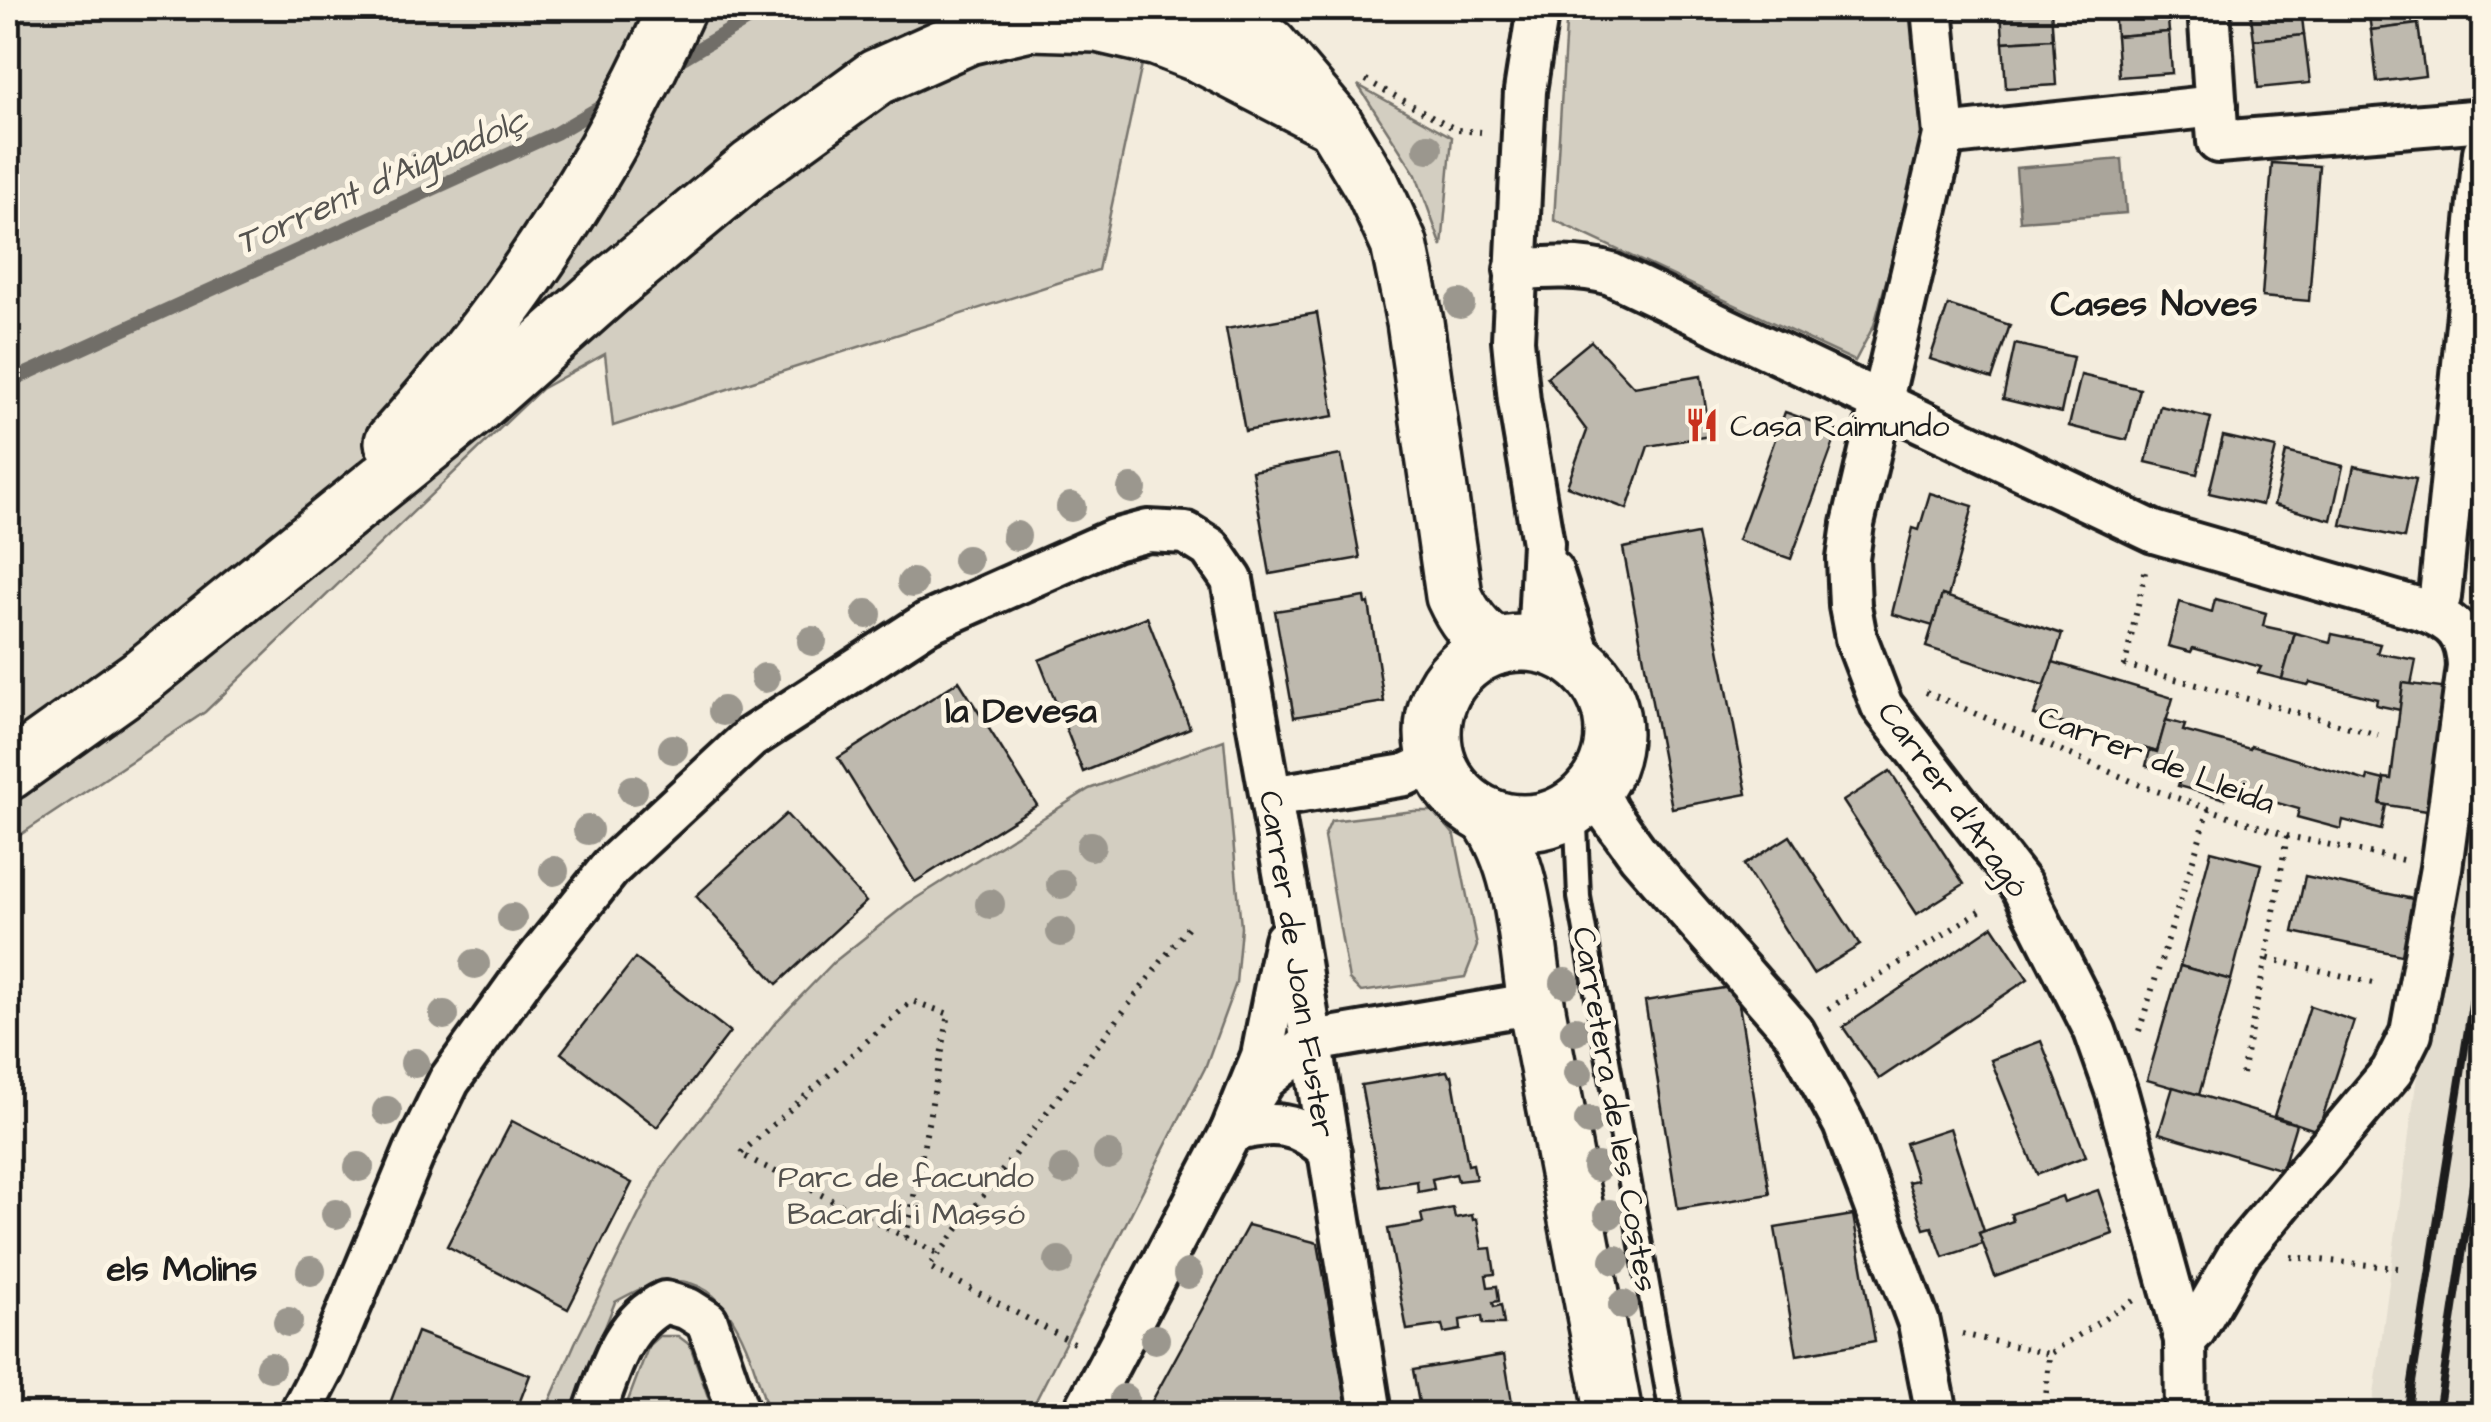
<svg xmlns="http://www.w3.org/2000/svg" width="2491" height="1422" font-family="'Architects Daughter',sans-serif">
	<rect width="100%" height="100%" fill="#f3ecdd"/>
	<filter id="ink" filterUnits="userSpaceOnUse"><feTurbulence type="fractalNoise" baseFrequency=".01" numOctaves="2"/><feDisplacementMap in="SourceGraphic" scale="20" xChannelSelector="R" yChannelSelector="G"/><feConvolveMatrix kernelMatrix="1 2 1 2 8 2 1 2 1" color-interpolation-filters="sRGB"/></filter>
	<g filter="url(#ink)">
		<polygon fill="#e3ddcf" points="2483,585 2483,1414 2372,1414 2374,1395"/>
		<g fill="#d3cec1" stroke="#78756e" stroke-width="2.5">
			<polygon points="8,8 1154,8 1098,270 613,426 605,354 541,389 205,712 8,843"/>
			<polygon points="1570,8 1911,8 1925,140 1874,325 1855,361 1554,220 1566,24"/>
			<polygon points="1358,85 1452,137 1442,247 1416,175"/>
			<path d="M1224,740l17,187 -5,56 -31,85 -176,346h-260c-15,-45 -34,-136 -97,-133 -20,0 -40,12 -57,21l-44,112h-27l31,-71 87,-175 113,-145 59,-61 73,-58 182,-115z"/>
			<polygon points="1414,811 1434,811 1455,836 1477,946 1465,977 1361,992 1349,980 1324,837 1331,821"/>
			<polygon points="659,1336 678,1336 690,1345 714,1414 623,1414 649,1345"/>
		</g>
		<polygon fill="#aaa59b" stroke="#716e68" stroke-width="2.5" points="2122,159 2126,213 2020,221 2016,168"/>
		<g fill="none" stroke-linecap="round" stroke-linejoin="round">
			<g stroke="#716e68" stroke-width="14">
				<polyline points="671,65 767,8"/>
				<polyline points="8,382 556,133 609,102"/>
			</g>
		</g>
		<g fill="#beb9ae" stroke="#1c1c1c" stroke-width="2.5">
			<polygon points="2001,8 2051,8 2053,39 2003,42"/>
			<polygon points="2114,8 2167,8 2169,32 2116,36"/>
			<polygon points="2250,8 2301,8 2304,35 2254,40"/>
			<polygon points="2368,8 2416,8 2418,24 2371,30"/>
			<polygon points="2418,24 2425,76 2377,82 2371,30"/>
			<polygon points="2169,32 2172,73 2119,77 2116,36"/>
			<polygon points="2304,35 2310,83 2258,88 2254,40"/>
			<polygon points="2053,39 2056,85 2006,88 2003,42"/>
			<polygon points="2272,163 2319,166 2309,301 2262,297"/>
			<polygon points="1948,305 2010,325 1992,379 1930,359"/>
			<polygon points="1317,313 1334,416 1245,431 1226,329"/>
			<polygon points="1591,341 1634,387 1701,376 1710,436 1648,446 1627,509 1567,486 1587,431 1547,377"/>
			<polygon points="2015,344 2073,357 2061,413 2003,399"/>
			<polygon points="2081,375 2140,389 2127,440 2069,426"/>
			<polygon points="2160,406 2211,418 2197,474 2146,462"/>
			<polygon points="1785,412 1838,431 1791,559 1738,540"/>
			<polygon points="2223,436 2276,448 2262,505 2209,493"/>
			<polygon points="2286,452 2343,466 2331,520 2274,505"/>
			<polygon points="1341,455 1360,558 1270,574 1252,471"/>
			<polygon points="2354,466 2416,479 2404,538 2341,525"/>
			<polygon points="1930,493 1973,506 1948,597 1942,595 1933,626 1892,614 1913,528 1919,530"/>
			<polygon points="1697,534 1747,794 1672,808 1623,548"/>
			<polygon points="1942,595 2062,634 2046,686 1926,647"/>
			<polygon points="1365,597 1366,604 1369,603 1384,702 1294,717 1275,611"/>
			<polygon points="2215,599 2266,613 2263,626 2295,633 2282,679 2258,673 2261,667 2193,648 2191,652 2168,646 2180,602 2212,612"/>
			<polygon points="1147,617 1190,728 1083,772 1039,660"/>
			<polygon points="2295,633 2330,642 2332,634 2380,644 2377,653 2416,660 2411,685 2403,683 2400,710 2376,705 2377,699 2310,682 2308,685 2282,679"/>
			<polygon points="2053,662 2173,698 2157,752 2034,715"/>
			<polygon points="959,681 1037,805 915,882 838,758"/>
			<polygon points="2403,683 2449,689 2433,812 2380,804 2384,778 2391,779"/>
			<polygon points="2166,720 2185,725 2183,731 2250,749 2251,746 2367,781 2368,776 2384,780 2380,804 2386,805 2381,830 2343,820 2341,829 2297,817 2299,809 2228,789 2225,799 2178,786 2181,776 2146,766 2150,750 2157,752"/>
			<polygon points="1890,771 1964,884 1917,914 1843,801"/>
			<polygon points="786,814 866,902 777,984 696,896"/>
			<polygon points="1790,836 1860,945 1813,974 1744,865"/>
			<polygon points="2211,851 2261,864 2231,980 2180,966"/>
			<polygon points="2305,876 2427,902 2415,958 2293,932"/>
			<polygon points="1993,926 2028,979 1879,1079 1843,1027"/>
			<polygon points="635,958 730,1032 657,1127 561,1053"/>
			<polygon points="2180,966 2231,980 2199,1095 2147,1080"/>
			<polygon points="1736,986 1770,1194 1678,1209 1645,1001"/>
			<polygon points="2310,1006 2354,1021 2318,1131 2274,1116"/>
			<polygon points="2041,1041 2086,1156 2037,1175 1991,1060"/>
			<polygon points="1447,1071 1449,1076 1452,1075 1468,1165 1473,1164 1476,1179 1458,1181 1456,1174 1432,1179 1434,1189 1418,1192 1417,1181 1380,1187 1361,1085"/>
			<polygon points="2173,1087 2296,1124 2282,1170 2159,1133"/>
			<polygon points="512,1121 632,1183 568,1309 447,1246"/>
			<polygon points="1950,1128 1984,1231 1979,1233 1983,1244 1943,1257 1932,1227 1924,1229 1908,1182 1917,1180 1905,1143"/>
			<polygon points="2098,1190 2113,1234 1995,1277 1979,1233 2013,1221 2011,1214 2062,1196 2064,1202"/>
			<polygon points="1453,1208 1455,1218 1472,1215 1473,1220 1477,1219 1482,1249 1491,1248 1495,1274 1486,1275 1488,1287 1497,1286 1499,1301 1493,1302 1494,1307 1501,1305 1504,1324 1483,1324 1482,1316 1460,1320 1461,1330 1444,1333 1442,1325 1407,1330 1388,1229 1423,1223 1421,1214"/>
			<polygon points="1853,1215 1875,1341 1797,1355 1775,1228"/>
			<polygon points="1248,1225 1318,1243 1348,1414 1145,1414"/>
			<polygon points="417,1332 530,1375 515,1414 386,1414"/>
			<polygon points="1504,1355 1514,1414 1421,1414 1413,1370"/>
		</g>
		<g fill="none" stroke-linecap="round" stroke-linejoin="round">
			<g stroke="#1c1c1c" stroke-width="28">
				<polyline id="lane" points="1581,802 1576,825 1579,897 1671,1414"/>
			</g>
			<g stroke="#1c1c1c" stroke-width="48">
				<g id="street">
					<polyline points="1538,8 1525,91 1513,340 1519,401 1543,543 1538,644"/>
					<polyline points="1932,8 1944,135 1853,524 1848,559 1850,606 1856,638 1882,706 2021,885 2095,1031 2117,1093 2185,1340 2186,1414"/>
					<polyline points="2209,8 2218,142 2484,120"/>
					<polyline points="1944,135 2216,106"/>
					<path d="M1515,270c33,-3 64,-5 96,4l543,258 270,78c30,12 43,24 44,57l-27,201 -30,165 -19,38 -152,181 -45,78 -10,10"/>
					<polyline points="1552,571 1583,665"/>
					<polyline points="2424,610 2433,606 2440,597 2484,152"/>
					<polyline points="1595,787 1608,812 1639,855 1794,1032 1844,1124 1919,1323 1937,1414"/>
					<polyline points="1271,797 1405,775 1422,767 1434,752"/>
					<polyline points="1285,940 1262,1056 1231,1132 1265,1079 1313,1041 1536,1003"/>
					<polyline points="300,1414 325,1366 415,1151 449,1081 525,975 611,867 750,738 927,623 1114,540 1148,531 1186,533 1210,548 1232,580 1290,906 1371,1414"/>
					<path d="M594,1414c16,-43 27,-91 71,-112l23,7 19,12 32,93"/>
					<path d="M1083,1414l148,-282c40,-12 68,-11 99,20"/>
				</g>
			</g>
			<g stroke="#1c1c1c" stroke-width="62">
				<g id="secondary">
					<path d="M1212,8l57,38 65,77 38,63 27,58 16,78 39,274c10,22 21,36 41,51"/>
					<path d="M393,442c118,-129 213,-275 284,-434"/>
					<circle cx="1523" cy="733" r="90"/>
					<polyline points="8,772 141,677 471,410 616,281 753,167 877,77 969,36 1030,22 1097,24 1158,38 1202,55 1334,123"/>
					<path d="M1488,816c40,56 38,133 50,199 25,133 51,266 76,399"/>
				</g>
			</g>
			<g stroke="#1c1c1c" stroke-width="6" stroke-dasharray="2.5 8" stroke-linecap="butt">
				<polyline points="1366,80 1457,130 1481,132"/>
				<polyline points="2145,572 2125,665 2378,735"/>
				<polyline points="1926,692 2145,787 2287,836 2403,860"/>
				<polyline points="2287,836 2266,958 2378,984"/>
				<polyline points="1828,1009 1986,907"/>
				<polyline points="2139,1031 2209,809"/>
				<polyline points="2242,1074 2266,958"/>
				<polyline points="906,1238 949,1014 912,1001 740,1154 939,1254"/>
				<polyline points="2291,1257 2398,1268"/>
				<polyline points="1962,1334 2049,1354"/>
				<polyline points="1074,1343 929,1267 1190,924"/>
				<polyline points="2045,1414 2049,1354 2134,1300"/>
			</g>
			<use href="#lane" stroke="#fcf5e5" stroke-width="20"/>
			<use href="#street" stroke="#fcf5e5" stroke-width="40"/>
			<use href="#secondary" stroke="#fcf5e5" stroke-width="55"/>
			<g stroke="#1c1c1c" stroke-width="8">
				<polyline points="2407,1414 2484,928"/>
				<polyline points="2438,1414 2484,1111"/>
			</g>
		</g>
		<g fill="#9b978e">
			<circle cx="1428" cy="148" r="15"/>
			<circle cx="1460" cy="304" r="15"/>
			<circle cx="1132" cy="489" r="15"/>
			<circle cx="1071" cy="507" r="15"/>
			<circle cx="1016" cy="536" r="15"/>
			<circle cx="967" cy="560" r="15"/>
			<circle cx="912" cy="583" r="15"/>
			<circle cx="867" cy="614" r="15"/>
			<circle cx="812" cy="641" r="15"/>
			<circle cx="765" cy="678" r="15"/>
			<circle cx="723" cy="711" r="15"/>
			<circle cx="673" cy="749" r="15"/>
			<circle cx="633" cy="790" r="15"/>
			<circle cx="588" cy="830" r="15"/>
			<circle cx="1091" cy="846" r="15"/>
			<circle cx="554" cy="871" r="15"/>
			<circle cx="1061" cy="884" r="15"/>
			<circle cx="990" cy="904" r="15"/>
			<circle cx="512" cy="918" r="15"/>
			<circle cx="1061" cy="932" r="15"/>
			<circle cx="475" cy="964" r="15"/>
			<circle cx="1565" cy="983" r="15"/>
			<circle cx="444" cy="1015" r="15"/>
			<circle cx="1575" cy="1031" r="15"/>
			<circle cx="415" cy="1063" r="15"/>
			<circle cx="1578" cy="1073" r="15"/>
			<circle cx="387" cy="1111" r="15"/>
			<circle cx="1589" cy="1121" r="15"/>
			<circle cx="1108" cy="1155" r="15"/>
			<circle cx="359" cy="1167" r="15"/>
			<circle cx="1597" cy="1167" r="15"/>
			<circle cx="1064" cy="1170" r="15"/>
			<circle cx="336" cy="1214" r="15"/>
			<circle cx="1609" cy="1214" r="15"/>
			<circle cx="1615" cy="1260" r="15"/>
			<circle cx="1059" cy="1261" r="15"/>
			<circle cx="311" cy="1271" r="15"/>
			<circle cx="1188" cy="1274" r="15"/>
			<circle cx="1623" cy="1305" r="15"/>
			<circle cx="288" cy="1322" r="15"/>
			<circle cx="1155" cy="1339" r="15"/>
			<circle cx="270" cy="1367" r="15"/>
			<circle cx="1124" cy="1399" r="15"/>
		</g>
	</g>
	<defs>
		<g id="restaurant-bare" transform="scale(2.7)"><path d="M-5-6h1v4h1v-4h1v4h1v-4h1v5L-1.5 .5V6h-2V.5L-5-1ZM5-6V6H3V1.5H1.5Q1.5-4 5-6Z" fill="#c8321e" stroke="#fcf5e5" stroke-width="2.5" paint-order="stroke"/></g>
	</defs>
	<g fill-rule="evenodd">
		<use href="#restaurant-bare" x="1702" y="425"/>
	</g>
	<g text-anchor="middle" stroke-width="10" stroke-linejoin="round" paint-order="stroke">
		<g font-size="32" fill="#1c1c1c" stroke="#fcf5e5" text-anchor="start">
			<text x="1730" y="436">Casa Raimundo</text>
		</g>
		<g font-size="32" fill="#1c1c1c" stroke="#fcf5e5">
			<text transform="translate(2157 759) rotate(21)" y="11">Carrer de Lleida</text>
			<text transform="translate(1954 799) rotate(54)" y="11">Carrer d'Aragó</text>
			<text transform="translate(1298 964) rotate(81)" y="11">Carrer de Joan Fuster</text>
			<text transform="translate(1616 1109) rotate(80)" y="11">Carretera de les Costes</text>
		</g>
		<g font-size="32" fill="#53514e" stroke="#fcf5e5">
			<text x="906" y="1187">Parc de facundo<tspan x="906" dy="37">Bacardí i Massó</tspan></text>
		</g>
		<g font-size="35" font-style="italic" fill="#55534f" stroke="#fcf5e5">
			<text transform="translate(381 180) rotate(-24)" y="12">Torrent d'Aiguadolç</text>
		</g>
		<g font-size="35" font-weight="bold" fill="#1c1c1c" stroke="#fcf5e5">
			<text x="2154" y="315">Cases Noves</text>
			<text x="1021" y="722">la Devesa</text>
			<text x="182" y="1280">els Molins</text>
		</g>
	</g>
	<rect width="2491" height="1422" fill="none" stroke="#fcf5e5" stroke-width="40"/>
	<rect x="20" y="20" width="2451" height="1382" fill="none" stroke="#1c1c1c" stroke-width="4" filter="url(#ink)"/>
</svg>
